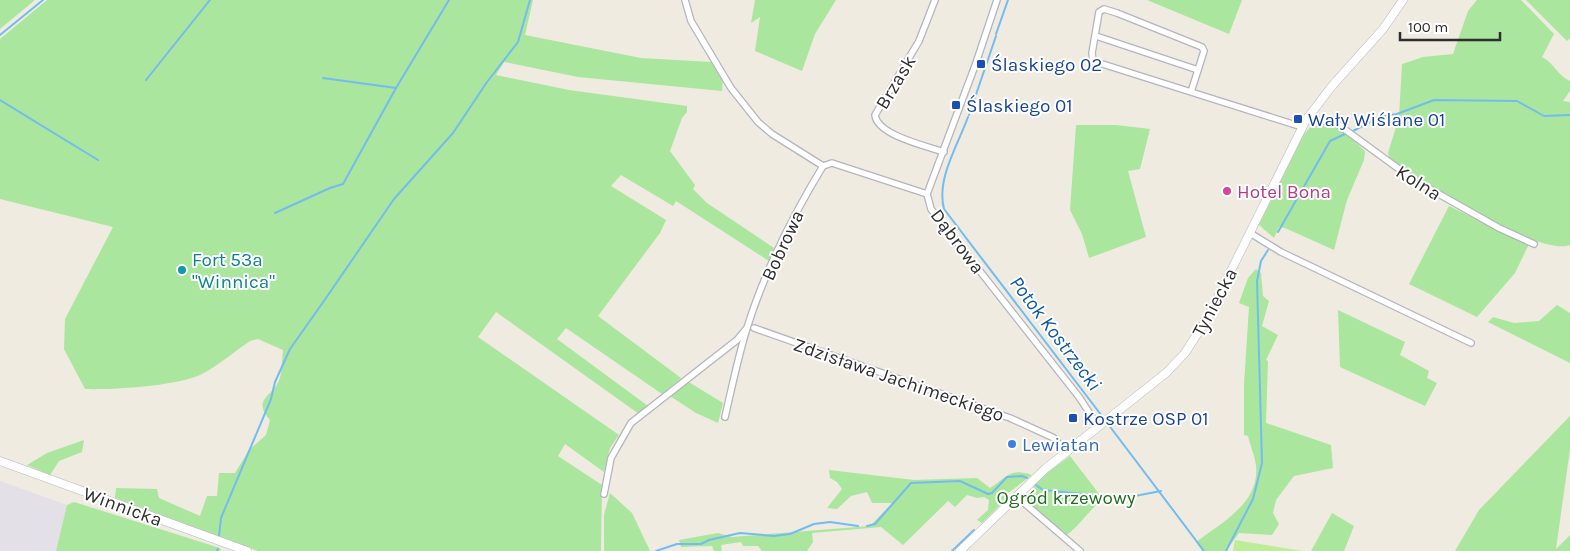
<svg xmlns="http://www.w3.org/2000/svg" width="1570" height="551" font-family="Karla,sans-serif">
	<rect width="100%" height="100%" fill="#efebe0"/>
	<polygon fill="#e4e0e8" points="0,481 67,505 56,551 0,551"/>
	<g fill="#aae69d">
		<polygon points="0,0 35,0 0,29"/>
		<path d="M47,0h486l-8,35 116,23 71,4 11,16 -1,13 -144,-14 -74,-15 -8,13 73,15 118,16v6l-5,6 -12,33 25,34 -2,4 14,14 67,45 -5,13 -93,-60 -3,5 -52,-31 -10,11 55,34 -6,13 -62,83 83,62 -19,16 -96,-66 -9,11 91,67 -9,8 -143,-102 -18,25 141,98 -9,13 -6,24 -39,-28 -7,12 44,29 -1,66h-343l-143,-53 1,-10 41,1 2,9 41,18 7,-20h10l2,-23h16l14,-23 17,-15 4,-15c-19,-22 3,-22 10,-42 2,-8 2,-19 3,-28l-25,-11 -8,2c-15,10 -31,24 -48,33 -24,12 -90,16 -117,15l-21,-40 1,-30 48,-92 -113,-28v-160z"/>
		<polygon points="755,0 836,0 815,34 802,71 755,51 760,17 751,23"/>
		<polygon points="1147,0 1242,0 1229,34"/>
		<path d="M1477,0h44l33,34 -12,23c12,6 16,19 28,24v10l-7,10 7,1v143c-32,12 -150,-64 -180,-84l-2,-8 11,-36 3,-53 21,-7 30,-3 15,-43z"/>
		<polygon points="1526,0 1570,0 1570,38 1567,41"/>
		<polygon points="1315,122 1340,128 1365,151 1364,160 1347,200 1334,250 1285,228 1279,227 1274,238 1259,225 1304,134"/>
		<polygon points="1076,125 1116,125 1150,129 1140,169 1128,171 1146,237 1089,258 1082,234 1070,210"/>
		<polygon points="1449,206 1529,244 1515,273 1477,317 1409,284"/>
		<path d="M1256,269l5,4 2,23 6,5 -7,25 16,9 -12,25 2,1 -2,62 65,22 2,23 -39,8 -18,24 -3,13 6,11 -7,11 -33,-2 -13,18h-24l-6,-9c25,-19 64,-39 60,-76 -1,-10 -6,-21 -8,-30l-4,-1v-51l5,-77 -10,-4 9,-25z"/>
		<polygon points="1557,305 1570,313 1570,363 1488,322 1493,317 1514,323 1539,321"/>
		<polygon points="1338,310 1405,342 1400,355 1429,371 1427,378 1437,383 1425,406 1340,367"/>
		<polygon points="687,381 723,403 718,423 696,413 670,396"/>
		<polygon points="1570,416 1570,449 1556,549 1570,535 1570,551 1455,551 1479,510"/>
		<polygon points="84,440 82,452 59,461 50,475 27,465 47,453"/>
		<path d="M1070,456l33,43c-14,11 -22,25 -36,36l-39,-33c0,-19 28,-35 42,-46z"/>
		<path d="M829,470l85,10 63,-2 13,10c16,-10 20,-21 42,-13l-24,18v4l-26,26 -5,-3 11,-10 1,-10 -5,-3 -7,1 -10,-3 -12,12 -7,-6 -45,44 -22,-18 -69,6 1,9 -6,9h-45l-4,-5h-15l-2,-4 -20,3 1,6h-8l-2,-5 -31,1 -2,-7 39,-7 14,4 138,-11 22,-23h-20l-5,-11 -16,4 -14,13 -10,-1 15,-19 -5,-7 -7,-4z"/>
		<polygon points="610,493 632,513 650,551 604,551 604,515"/>
		<polygon points="74,502 220,548 221,551 56,551 67,505"/>
		<polygon points="1332,513 1354,526 1344,551 1311,551"/>
	</g>
	<polygon fill="#bced98" points="1235,540 1303,551 1233,551"/>
	<g fill="none" stroke-linecap="round" stroke-linejoin="round">
		<g stroke="#73bcf1" stroke-width="2">
			<polyline points="996,34 1008,0"/>
			<polyline points="0,35 43,0"/>
			<polyline points="323,78 396,88"/>
			<polyline points="146,80 210,0"/>
			<polyline points="0,100 98,160"/>
			<polyline points="969,115 996,36"/>
			<path d="M968,117c-10,28 -32,62 -24,92l161,211"/>
			<polyline points="1353,131 1382,116 1397,114 1434,100 1517,101 1544,116 1570,115"/>
			<polyline points="275,213 330,188 343,184 396,88 449,0"/>
			<polyline points="1278,232 1330,141 1345,134"/>
			<polyline points="1108,424 1204,551"/>
			<polyline points="1036,485 1043,490 1124,498 1161,491"/>
			<polyline points="867,526 875,524 911,483 960,481 988,494 992,493 1007,477 1022,476 1027,478"/>
			<polyline points="219,536 221,518 271,399 275,382 290,349 326,298 394,199 453,133 487,82 518,42 530,0"/>
			<polyline points="217,551 218,549"/>
			<polyline points="656,551 677,544 701,544 709,540 740,533 774,536 790,534 814,524 830,522 858,526"/>
			<polyline points="952,551 974,530"/>
			<polyline points="1226,551 1253,499 1262,463 1257,281 1261,261 1268,250"/>
		</g>
		<g stroke="#b4b4c1" stroke-width="8">
			<g id="minor">
				<polyline points="685,0 691,21 731,88 758,122 772,134 823,166 832,163 927,194"/>
				<path d="M935,0l-16,41 -44,74c2,20 51,31 69,37"/>
				<polyline points="997,0 976,63 927,194 931,209 1079,397 1098,426"/>
				<polyline points="1096,36 1198,70"/>
				<polyline points="1191,92 1093,61 1092,53 1099,12 1104,9 1117,13 1202,47 1204,51 1191,92 1302,127"/>
				<polyline points="1307,118 1336,123 1414,180 1499,228 1534,244"/>
				<polyline points="1250,233 1281,252 1471,343"/>
				<polyline points="754,328 1010,418 1054,438 1066,452"/>
				<path d="M725,417c7,-30 13,-60 22,-89 18,-58 45,-111 76,-162"/>
				<polyline points="604,494 611,458 631,423 737,340 746,329"/>
				<polyline points="1016,496 1080,551"/>
			</g>
		</g>
		<g stroke="#b4b4c1" stroke-width="9">
			<g id="tertiary">
				<polyline points="0,461 247,551"/>
				<polyline points="960,551 1045,469 1166,373 1185,353 1208,317 1306,120 1332,86 1383,29 1403,0"/>
			</g>
		</g>
		<use href="#minor" stroke="#fff" stroke-width="5.5"/>
		<use href="#tertiary" stroke="#fff" stroke-width="8"/>
	</g>
	<g fill="#1a4fb4" stroke="#fff" stroke-width="2">
		<rect x="976" y="59" width="10" height="10" rx="2.5"/>
		<rect x="951" y="100" width="10" height="10" rx="2.5"/>
		<rect x="1293" y="114" width="10" height="10" rx="2.5"/>
		<rect x="1068" y="413" width="10" height="10" rx="2.5"/>
	</g>
	<circle fill="#d1479c" stroke="#fff" stroke-width="2" cx="1227" cy="191" r="5"/>
	<circle fill="#0f9aa8" stroke="#fff" stroke-width="2" cx="182" cy="270" r="5"/>
	<circle fill="#3f7fe0" stroke="#fff" stroke-width="2" cx="1012" cy="444" r="5"/>
	<g text-anchor="middle" stroke-width="4" stroke-linejoin="round" paint-order="stroke">
		<g font-size="19" fill="#164399" stroke="#fff" text-anchor="start">
			<text x="991" y="71">Ślaskiego 02</text>
			<text x="966" y="112">Ślaskiego 01</text>
			<text x="1308" y="126">Wały Wiślane 01</text>
			<text x="1083" y="425">Kostrze OSP 01</text>
		</g>
		<g font-size="19" fill="#2e2e2e" stroke="#fff">
			<text transform="translate(895 82) rotate(-59)" y="7">Brzask</text>
			<text transform="translate(1419 182) rotate(32)" y="7">Kolna</text>
			<text transform="translate(958 241) rotate(53)" y="7">Dąbrowa</text>
			<text transform="translate(782 245) rotate(-65)" y="7">Bobrowa</text>
			<text transform="translate(1214 302) rotate(-62)" y="7">Tyniecka</text>
			<text transform="translate(899 379) rotate(19)" y="7">Zdzisława Jachimeckiego</text>
			<text transform="translate(123 506) rotate(20)" y="7">Winnicka</text>
		</g>
		<g font-size="19" fill="#b23c85" stroke="#fff" text-anchor="start">
			<text x="1237" y="198">Hotel Bona</text>
		</g>
		<g font-size="19" fill="#0d838f" stroke="#fff" text-anchor="start">
			<text x="192" y="266">Fort 53a<tspan x="192" dy="22">"Winnica"</tspan></text>
		</g>
		<g font-size="19" fill="#366cbe" stroke="#fff" text-anchor="start">
			<text x="1022" y="451">Lewiatan</text>
		</g>
		<g font-size="19" fill="#1e6e1a" stroke="#fff">
			<text x="1066" y="504">Ogród krzewowy</text>
		</g>
		<g font-size="20" font-style="italic" fill="#0b57a4" stroke="#fff">
			<text transform="translate(1056 333) rotate(53)" y="7">Potok Kostrzecki</text>
		</g>
	</g>
	<path d="M1400 32v8h100v-8" fill="none" stroke="#2e2e2e" stroke-width="2.5"/>
	<text x="1408" y="32" font-size="15" fill="#2e2e2e" stroke="#ffffff" stroke-width="4" paint-order="stroke">100 m</text>
</svg>
